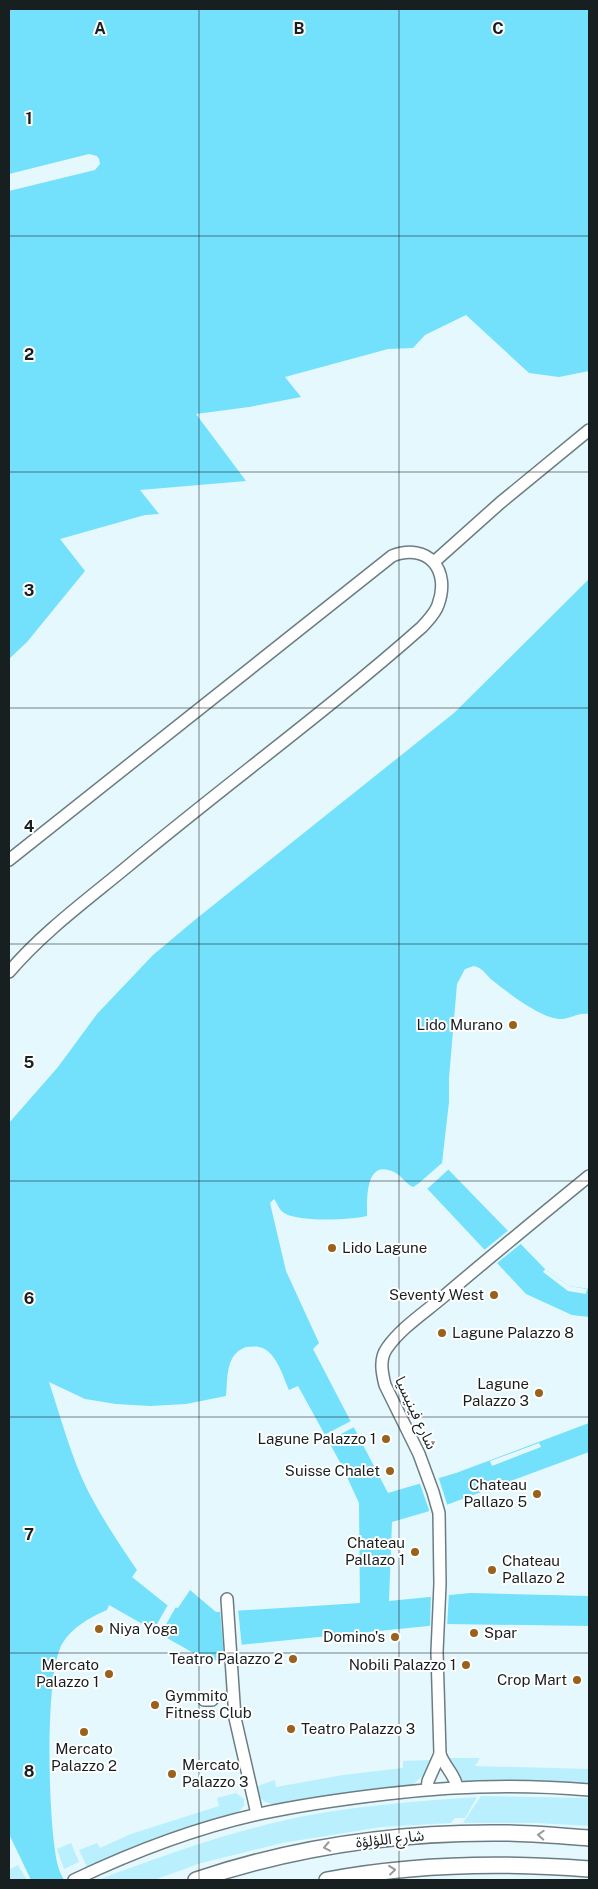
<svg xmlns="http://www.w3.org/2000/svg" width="598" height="1889" font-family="'Public Sans','Noto Sans Arabic',sans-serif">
	<rect width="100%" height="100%" fill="#e5f8fe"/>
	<g fill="#baeffe">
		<polygon points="447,1758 480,1758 475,1766 589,1769 589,1787 467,1783 455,1775"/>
		<path d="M431,1760v9l-19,16 -132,20c-13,-1 -24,-4 -22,-19l17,-6 1,7 67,-12 60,-7v-7z"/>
		<polygon points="236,1793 244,1799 244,1806 236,1814 192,1826 154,1839 87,1867 79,1850 97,1843 100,1848 131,1834 219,1806 217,1798"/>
		<polygon points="481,1796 589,1798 589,1826 536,1823 463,1823"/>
		<path d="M477,1797l-12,21h-10l-4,5 -70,4 -99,16 -81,20 -47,17h-56c69,-26 139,-51 212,-65 55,-10 111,-14 167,-18z"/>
		<polygon points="71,1843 79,1862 64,1869 57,1849"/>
		<polygon points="18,1865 27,1880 9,1880 9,1870"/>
	</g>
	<g fill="#73e0fc" fill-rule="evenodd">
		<polygon points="9,9 589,9 589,371 559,377 529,373 466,315 425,335 413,348 388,349 285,377 301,397 249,407 196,414 246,481 140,490 159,514 145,515 60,539 85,571 27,642 9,659"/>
		<path d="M589,579v435c-13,-2 -19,6 -30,5 -20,-2 -52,-27 -67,-39 -7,-6 -9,-12 -18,-14l-9,3 -8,15 -8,94v24l-7,61 103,106 24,17 20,3v28l-17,-2 -46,-21 -105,-112 -8,5c-7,-3 -11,-11 -19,-15 -29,-14 -27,27 -27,44 -18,4 -64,6 -81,-2 -7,-3 -8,-10 -12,-15l-4,4 16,68 33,72 -6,6 75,144 68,-20 133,-50v29l-156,58 -41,12 -3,79 81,-8 119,3v30l-141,-2 -209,21 -28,18 -102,-58 -2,5c-18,8 -35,17 -45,34 -18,31 -14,185 -4,222 1,5 4,10 6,14h-33l-22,-46v-711l49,-56 39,-53 56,-59 43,-36 258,-206zM246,1347c4,0 9,-1 13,0 17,3 24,30 30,43l9,-4 43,78 18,39 1,100 -144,9 -26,-22 -12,18 -11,-3 -35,-28 5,-7c-18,-26 -35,-52 -49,-79 -17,-34 -27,-73 -39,-109l36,17 31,5 34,2 36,-2 40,-8c2,-19 -1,-41 20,-49z"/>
	</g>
	<g fill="#e5f8fe">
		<polygon points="89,154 97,156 99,159 100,164 95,170 9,191 9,174"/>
		<polygon points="442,1163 449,1169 426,1190 419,1183"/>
		<polygon points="510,1229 523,1242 496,1264 483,1251"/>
		<polygon points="545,1269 569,1286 587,1289 586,1294 568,1291 543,1272"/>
		<polygon points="353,1420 356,1426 326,1442 322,1436"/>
		<polygon points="539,1443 541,1447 492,1466 490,1461"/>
		<polygon points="438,1476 448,1507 430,1513 419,1481"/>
		<polygon points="449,1592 447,1627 430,1629 431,1594"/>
		<polygon points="169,1603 177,1605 160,1635 153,1631"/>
		<polygon points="238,1609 242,1648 224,1657 220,1610"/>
	</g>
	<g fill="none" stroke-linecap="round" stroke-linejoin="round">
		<g stroke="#6c7d82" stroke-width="14">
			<g id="minor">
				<polyline points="434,562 500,503 589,430"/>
				<path d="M9,860l383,-304c36,-14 59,14 46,49 -3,9 -10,15 -16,22 -95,84 -197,158 -294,239 -41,34 -85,66 -119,106"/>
				<polyline points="227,1599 235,1718 257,1814"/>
				<polyline points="204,1700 212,1700"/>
				<path d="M457,1787c-2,-12 -13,-21 -17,-33l-3,-102 3,-68 -1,-71 -6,-21 -14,-38 -34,-69c-3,-12 -6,-26 2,-37 14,-20 37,-35 56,-51 48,-41 97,-81 146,-121"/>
				<polyline points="427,1789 428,1781 440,1754"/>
				<path d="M74,1880c59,-28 121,-52 185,-66 42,-9 84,-15 127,-20 67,-8 136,-10 203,-4"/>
			</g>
		</g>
		<g stroke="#6c7d82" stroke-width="18">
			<g id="secondary">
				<path d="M196,1880c98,-33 202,-48 306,-47 29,0 58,3 87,5"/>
				<path d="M327,1880c86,-16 174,-18 262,-11"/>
			</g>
		</g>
		<use href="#minor" stroke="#fff" stroke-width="11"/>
		<use href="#secondary" stroke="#fff" stroke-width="15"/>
	</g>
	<defs><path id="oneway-chevron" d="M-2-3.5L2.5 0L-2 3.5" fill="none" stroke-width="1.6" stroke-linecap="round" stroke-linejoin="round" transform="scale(1.25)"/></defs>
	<g stroke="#979a9b">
		<use href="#oneway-chevron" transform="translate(541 1835) rotate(-177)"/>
		<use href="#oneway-chevron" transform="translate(327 1847) rotate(169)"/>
		<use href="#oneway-chevron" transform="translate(392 1870) rotate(-6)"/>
	</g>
	<path fill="none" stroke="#181f21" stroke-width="1" stroke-opacity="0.55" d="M199,9v1871M399,9v1871M9,236h580M9,472h580M9,708h580M9,944h580M9,1181h580M9,1417h580M9,1653h580"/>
	<g fill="#99611c" stroke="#fff" stroke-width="2">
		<circle cx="513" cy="1025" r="5"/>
		<circle cx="332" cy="1248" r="5"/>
		<circle cx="494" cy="1295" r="5"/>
		<circle cx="442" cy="1333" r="5"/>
		<circle cx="539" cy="1393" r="5"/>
		<circle cx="386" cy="1439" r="5"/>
		<circle cx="390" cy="1471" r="5"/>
		<circle cx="537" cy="1494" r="5"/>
		<circle cx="415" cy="1552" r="5"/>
		<circle cx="492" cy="1570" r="5"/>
		<circle cx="99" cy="1629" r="5"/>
		<circle cx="474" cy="1633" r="5"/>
		<circle cx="395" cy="1637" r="5"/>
		<circle cx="293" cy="1659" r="5"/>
		<circle cx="466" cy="1665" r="5"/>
		<circle cx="109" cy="1674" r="5"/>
		<circle cx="577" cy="1680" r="5"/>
		<circle cx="155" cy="1705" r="5"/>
		<circle cx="291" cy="1729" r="5"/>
		<circle cx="84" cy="1732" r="5"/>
		<circle cx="172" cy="1774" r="5"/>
	</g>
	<g text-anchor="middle" stroke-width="4" stroke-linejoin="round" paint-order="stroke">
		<g font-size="15" fill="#181f21" stroke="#fff" text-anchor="end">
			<text x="503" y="1030">Lido Murano</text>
			<text x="342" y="1253" text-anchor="start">Lido Lagune</text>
			<text x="484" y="1300">Seventy West</text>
			<text x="452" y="1338" text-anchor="start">Lagune Palazzo 8</text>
			<text x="529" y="1389">Lagune<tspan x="529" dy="17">Palazzo 3</tspan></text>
			<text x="376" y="1444">Lagune Palazzo 1</text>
			<text x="380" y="1476">Suisse Chalet</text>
			<text x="527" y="1490">Chateau<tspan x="527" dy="17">Pallazo 5</tspan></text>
			<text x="405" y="1548">Chateau<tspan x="405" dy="17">Pallazo 1</tspan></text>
			<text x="502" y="1566" text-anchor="start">Chateau<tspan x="502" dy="17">Pallazo 2</tspan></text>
			<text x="109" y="1634" text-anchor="start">Niya Yoga</text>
			<text x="484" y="1638" text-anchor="start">Spar</text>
			<text x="385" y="1642">Domino's</text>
			<text x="283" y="1664">Teatro Palazzo 2</text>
			<text x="99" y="1670">Mercato<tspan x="99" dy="17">Palazzo 1</tspan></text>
			<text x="456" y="1670">Nobili Palazzo 1</text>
			<text x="567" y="1685">Crop Mart</text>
			<text x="165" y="1701" text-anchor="start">Gymmito<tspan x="165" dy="17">Fitness Club</tspan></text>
			<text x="301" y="1734" text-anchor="start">Teatro Palazzo 3</text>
			<text x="84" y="1754" text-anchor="middle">Mercato<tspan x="84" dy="17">Palazzo 2</tspan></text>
			<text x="182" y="1770" text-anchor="start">Mercato<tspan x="182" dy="17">Palazzo 3</tspan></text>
		</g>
		<g font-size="15" fill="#181f21" stroke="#fff">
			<text transform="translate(416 1413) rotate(65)" y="5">شارع فينيسيا</text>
			<text transform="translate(390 1839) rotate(-6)" y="5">شارع اللؤلؤة</text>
		</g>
	</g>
	<g font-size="16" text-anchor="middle" font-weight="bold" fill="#181f21" stroke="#fff" stroke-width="4" stroke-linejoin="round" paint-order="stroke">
		<text x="100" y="34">A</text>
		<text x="299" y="34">B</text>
		<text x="498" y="34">C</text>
		<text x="29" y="124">1</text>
		<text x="29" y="360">2</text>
		<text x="29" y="596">3</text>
		<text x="29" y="832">4</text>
		<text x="29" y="1068">5</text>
		<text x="29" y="1304">6</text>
		<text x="29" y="1540">7</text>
		<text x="29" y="1777">8</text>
	</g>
	<rect width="598" height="1889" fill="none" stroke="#181f21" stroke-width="20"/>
</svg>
